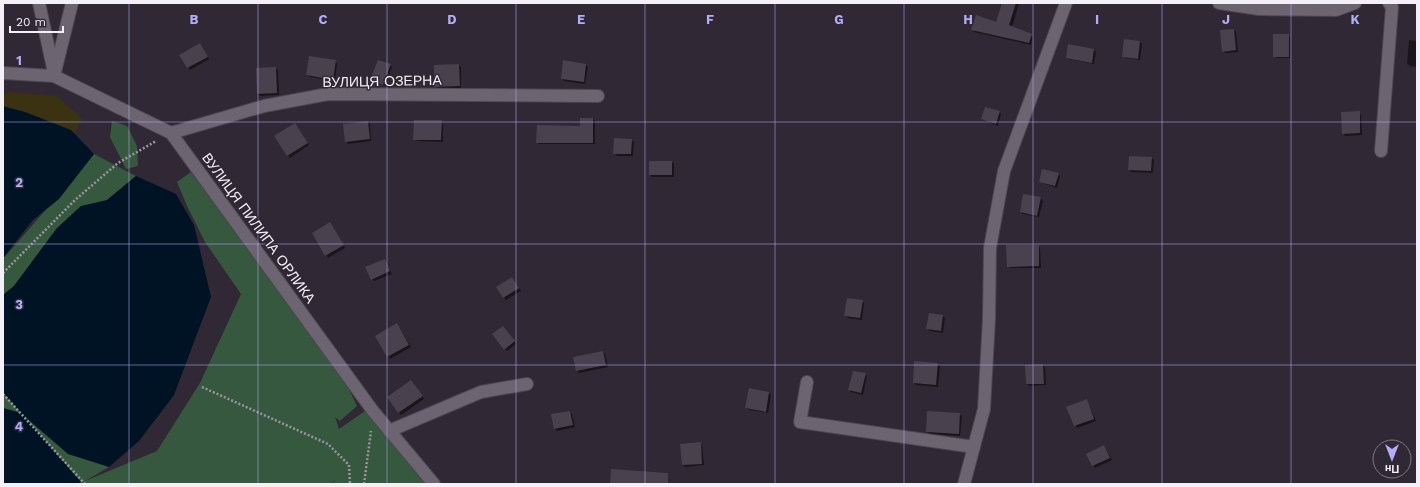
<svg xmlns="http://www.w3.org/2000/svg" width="1420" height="487" font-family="'Work Sans',sans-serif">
	<rect width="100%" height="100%" fill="#302834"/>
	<g fill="#36583e">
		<polygon points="112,121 127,126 137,146 138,166 126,169 110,137"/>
		<polygon points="94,154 136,176 107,200 57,228 14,286 3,295 3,259"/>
		<polygon points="191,172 347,385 357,406 340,421 335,417 339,429 365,411 425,484 332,484 336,479 331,484 3,484 3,390 109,467 85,481 157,451 200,383 241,294 205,242 187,206 177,182"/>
	</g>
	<polygon fill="#3b3212" points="8,92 57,96 82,119 74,134 38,117 3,109 3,95"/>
	<g fill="#001324">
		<polygon points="3,106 25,112 71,130 94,154 59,199 33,220 3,258"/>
		<polygon points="136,176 176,194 194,225 211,297 174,395 139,441 109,467 68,454 24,416 81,482 79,484 3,484 3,408 21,413 3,393 3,295 14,286 57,228 81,206 107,200"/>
	</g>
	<g fill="#0007">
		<polygon points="1003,3 1019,3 1012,28 1031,35 1033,37 1031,45 974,32 972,30 997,23"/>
		<polygon points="1234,30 1236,32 1238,52 1225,53 1223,51"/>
		<polygon points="1288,35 1290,37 1290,58 1277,58 1274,56"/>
		<polygon points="1409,40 1417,41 1417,67 1410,66 1407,64"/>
		<polygon points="1140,42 1142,44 1140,60 1125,58 1123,56"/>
		<polygon points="200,44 209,59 190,70 181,55"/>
		<polygon points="1094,50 1096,52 1094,64 1069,59 1067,57"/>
		<polygon points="335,61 337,64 335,81 310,77 307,75"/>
		<polygon points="390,65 392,67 385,86 371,80"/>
		<polygon points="458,65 461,67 461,88 438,88 435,86"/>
		<polygon points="586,65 588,67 585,84 564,81 562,79"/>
		<polygon points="276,68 278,70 279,95 260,96 258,94"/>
		<polygon points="999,112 1001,114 998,126 982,119"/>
		<polygon points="1359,112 1361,115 1362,135 1345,136 1343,133"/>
		<polygon points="593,119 595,121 595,144 539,144 537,142 581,127"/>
		<polygon points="441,121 443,123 443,142 417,141 414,139"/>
		<polygon points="368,122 370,125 371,141 348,144 346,141"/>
		<polygon points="297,126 309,145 290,158 275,137"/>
		<polygon points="631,140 634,142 633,156 617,156 614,153"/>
		<polygon points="1152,158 1154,160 1153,173 1131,172 1129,169"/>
		<polygon points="672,162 674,164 674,177 652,177 650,175"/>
		<polygon points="1058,174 1060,176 1057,188 1040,182"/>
		<polygon points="1041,198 1043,201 1039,217 1023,214 1021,212"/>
		<polygon points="332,226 345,248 328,258 326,255"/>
		<polygon points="1038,246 1040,248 1041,268 1010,268 1008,266"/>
		<polygon points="384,260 392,274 374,281 372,279"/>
		<polygon points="514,280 521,291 506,300 497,287"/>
		<polygon points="862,301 864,303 862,320 848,318 845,315"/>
		<polygon points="943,316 945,318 943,333 930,331 927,329"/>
		<polygon points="399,327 411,347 390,359 376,336"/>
		<polygon points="505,329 516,344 507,351 505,349"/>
		<polygon points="603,352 605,354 608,367 579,373 577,370"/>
		<polygon points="938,364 940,366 938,387 916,385 914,383"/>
		<polygon points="1043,365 1045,368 1046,385 1029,386 1027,384"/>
		<polygon points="865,374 867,376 863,395 851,392 849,390"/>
		<polygon points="413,383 424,399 401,415 388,397"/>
		<polygon points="769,393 771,395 768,413 749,410 747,408"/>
		<polygon points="1087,401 1096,421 1077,428 1068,408"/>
		<polygon points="570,412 572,414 575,427 557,431 555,429"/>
		<polygon points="959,414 962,416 960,436 929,434 927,432"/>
		<polygon points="700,443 702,445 704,465 685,467 683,465"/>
		<polygon points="1104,446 1112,460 1095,468 1087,454"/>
	</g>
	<g fill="#49414e">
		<polygon points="1002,3 1016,3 1009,25 1032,34 1029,43 971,30 976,15 996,22"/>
		<polygon points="1234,29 1236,50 1222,52 1220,30"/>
		<rect x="1273" y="34" width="16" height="23"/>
		<polygon points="1124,39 1140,41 1138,59 1122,57"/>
		<polygon points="200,43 208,57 187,68 179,55"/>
		<polygon points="1068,44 1094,49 1092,63 1066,58"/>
		<polygon points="309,56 336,60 333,80 306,75"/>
		<polygon points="378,60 391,64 383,85 370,80"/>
		<polygon points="563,60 586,64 584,82 561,79"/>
		<polygon points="459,64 460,86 434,87 434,65"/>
		<polygon points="276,67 277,93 257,94 256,68"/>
		<polygon points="985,107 1000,111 996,124 981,119"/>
		<polygon points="1360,111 1360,133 1342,134 1341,112"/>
		<polygon points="580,118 593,118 593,143 536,143 537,125 580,126"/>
		<polygon points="414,120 442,120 441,140 413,140"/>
		<polygon points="368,121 370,139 345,142 343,124"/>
		<polygon points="295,123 308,143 287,156 274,136"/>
		<polygon points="614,138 632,139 631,154 613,154"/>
		<polygon points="1129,156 1152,157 1151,171 1128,170"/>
		<rect x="649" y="161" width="23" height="14"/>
		<polygon points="1042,169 1059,173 1055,186 1039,182"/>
		<polygon points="1023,194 1041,197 1037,216 1020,212"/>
		<polygon points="330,222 344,245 325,256 312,233"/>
		<polygon points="1006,245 1039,245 1039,266 1007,267"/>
		<polygon points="385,259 390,271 371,280 365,267"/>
		<polygon points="512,277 519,288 503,298 496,287"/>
		<polygon points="847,298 863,300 860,318 844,316"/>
		<polygon points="929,313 943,315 941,331 926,329"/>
		<polygon points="397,323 409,345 387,357 375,336"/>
		<polygon points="503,326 515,341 504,350 492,334"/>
		<polygon points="603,351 606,365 576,371 573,357"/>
		<polygon points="914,361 938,363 936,385 913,383"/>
		<polygon points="1043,364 1044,384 1026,384 1025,365"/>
		<polygon points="853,371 866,373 861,393 848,390"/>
		<polygon points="411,380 423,396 398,413 387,397"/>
		<polygon points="749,388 769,392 766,412 745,408"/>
		<polygon points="1087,399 1094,419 1074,426 1066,407"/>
		<polygon points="570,411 573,425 554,429 551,414"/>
		<polygon points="927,411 960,413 959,434 926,432"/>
		<polygon points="701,442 702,464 682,465 680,444"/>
		<polygon points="1104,445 1110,458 1092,466 1086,454"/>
		<polygon points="611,469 668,473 668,484 610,484"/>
	</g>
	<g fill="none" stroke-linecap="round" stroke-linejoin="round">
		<g stroke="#4d4650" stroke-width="14">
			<g id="minor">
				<polyline points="39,3 54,73"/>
				<polyline points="1219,3 1259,9 1336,10 1355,3"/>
				<polyline points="3,73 54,76 171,133 373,411 434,484"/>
				<polyline points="54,76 72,3"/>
				<polyline points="171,133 264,106 328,94 598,96"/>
				<polyline points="1381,151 1392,7 1389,3"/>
				<polyline points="807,382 800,422 974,447"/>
				<polyline points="389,431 481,392 527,384"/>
				<polyline points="964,484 984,409 989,319 990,248 1004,171 1066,3"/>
			</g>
		</g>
		<g stroke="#9c95a0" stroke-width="2.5" stroke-dasharray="2 2" stroke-linecap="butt">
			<polyline points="3,273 75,200 118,163 156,141"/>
			<polyline points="202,387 328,444 349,465 350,484"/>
			<polyline points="3,394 85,484"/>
			<polyline points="364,484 371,431"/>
		</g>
		<use href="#minor" stroke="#6d6472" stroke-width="12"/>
	</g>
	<path fill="none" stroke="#b2adf9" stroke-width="1" stroke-opacity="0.55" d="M129,3v481M258,3v481M387,3v481M516,3v481M645,3v481M775,3v481M904,3v481M1033,3v481M1162,3v481M1291,3v481M3,122h1414M3,244h1414M3,365h1414"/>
	<g text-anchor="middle" stroke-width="3" stroke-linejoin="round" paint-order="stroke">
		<g font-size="14" fill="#f5eff8" stroke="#302834">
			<text transform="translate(382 81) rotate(-1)" y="5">ВУЛИЦЯ ОЗЕРНА</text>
			<text transform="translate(259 228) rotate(54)" y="5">ВУЛИЦЯ ПИЛИПА ОРЛИКА</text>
		</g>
	</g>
	<g font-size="13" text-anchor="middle" font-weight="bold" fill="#b2adf9" stroke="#302834" stroke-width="3" stroke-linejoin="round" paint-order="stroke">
		<text x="194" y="24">B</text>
		<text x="323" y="24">C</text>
		<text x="452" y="24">D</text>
		<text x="581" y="24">E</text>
		<text x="710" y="24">F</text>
		<text x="839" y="24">G</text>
		<text x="968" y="24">H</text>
		<text x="1097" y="24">I</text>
		<text x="1226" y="24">J</text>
		<text x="1355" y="24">K</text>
		<text x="19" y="65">1</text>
		<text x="19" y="187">2</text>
		<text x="19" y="309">3</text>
		<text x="19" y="431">4</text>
	</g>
	<rect width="1420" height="487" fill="none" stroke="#f5eff8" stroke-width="8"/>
	<g transform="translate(1392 459) rotate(180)"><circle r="19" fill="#302834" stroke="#7f7882"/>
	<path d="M0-3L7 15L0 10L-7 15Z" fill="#b2adf9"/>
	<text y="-6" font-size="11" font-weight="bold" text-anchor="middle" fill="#f5eff8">Пн</text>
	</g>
	<path d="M10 26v6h53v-6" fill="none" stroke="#f5eff8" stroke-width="2"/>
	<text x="16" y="26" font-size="12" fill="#f5eff8" stroke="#302834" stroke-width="3" paint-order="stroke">20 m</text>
</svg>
